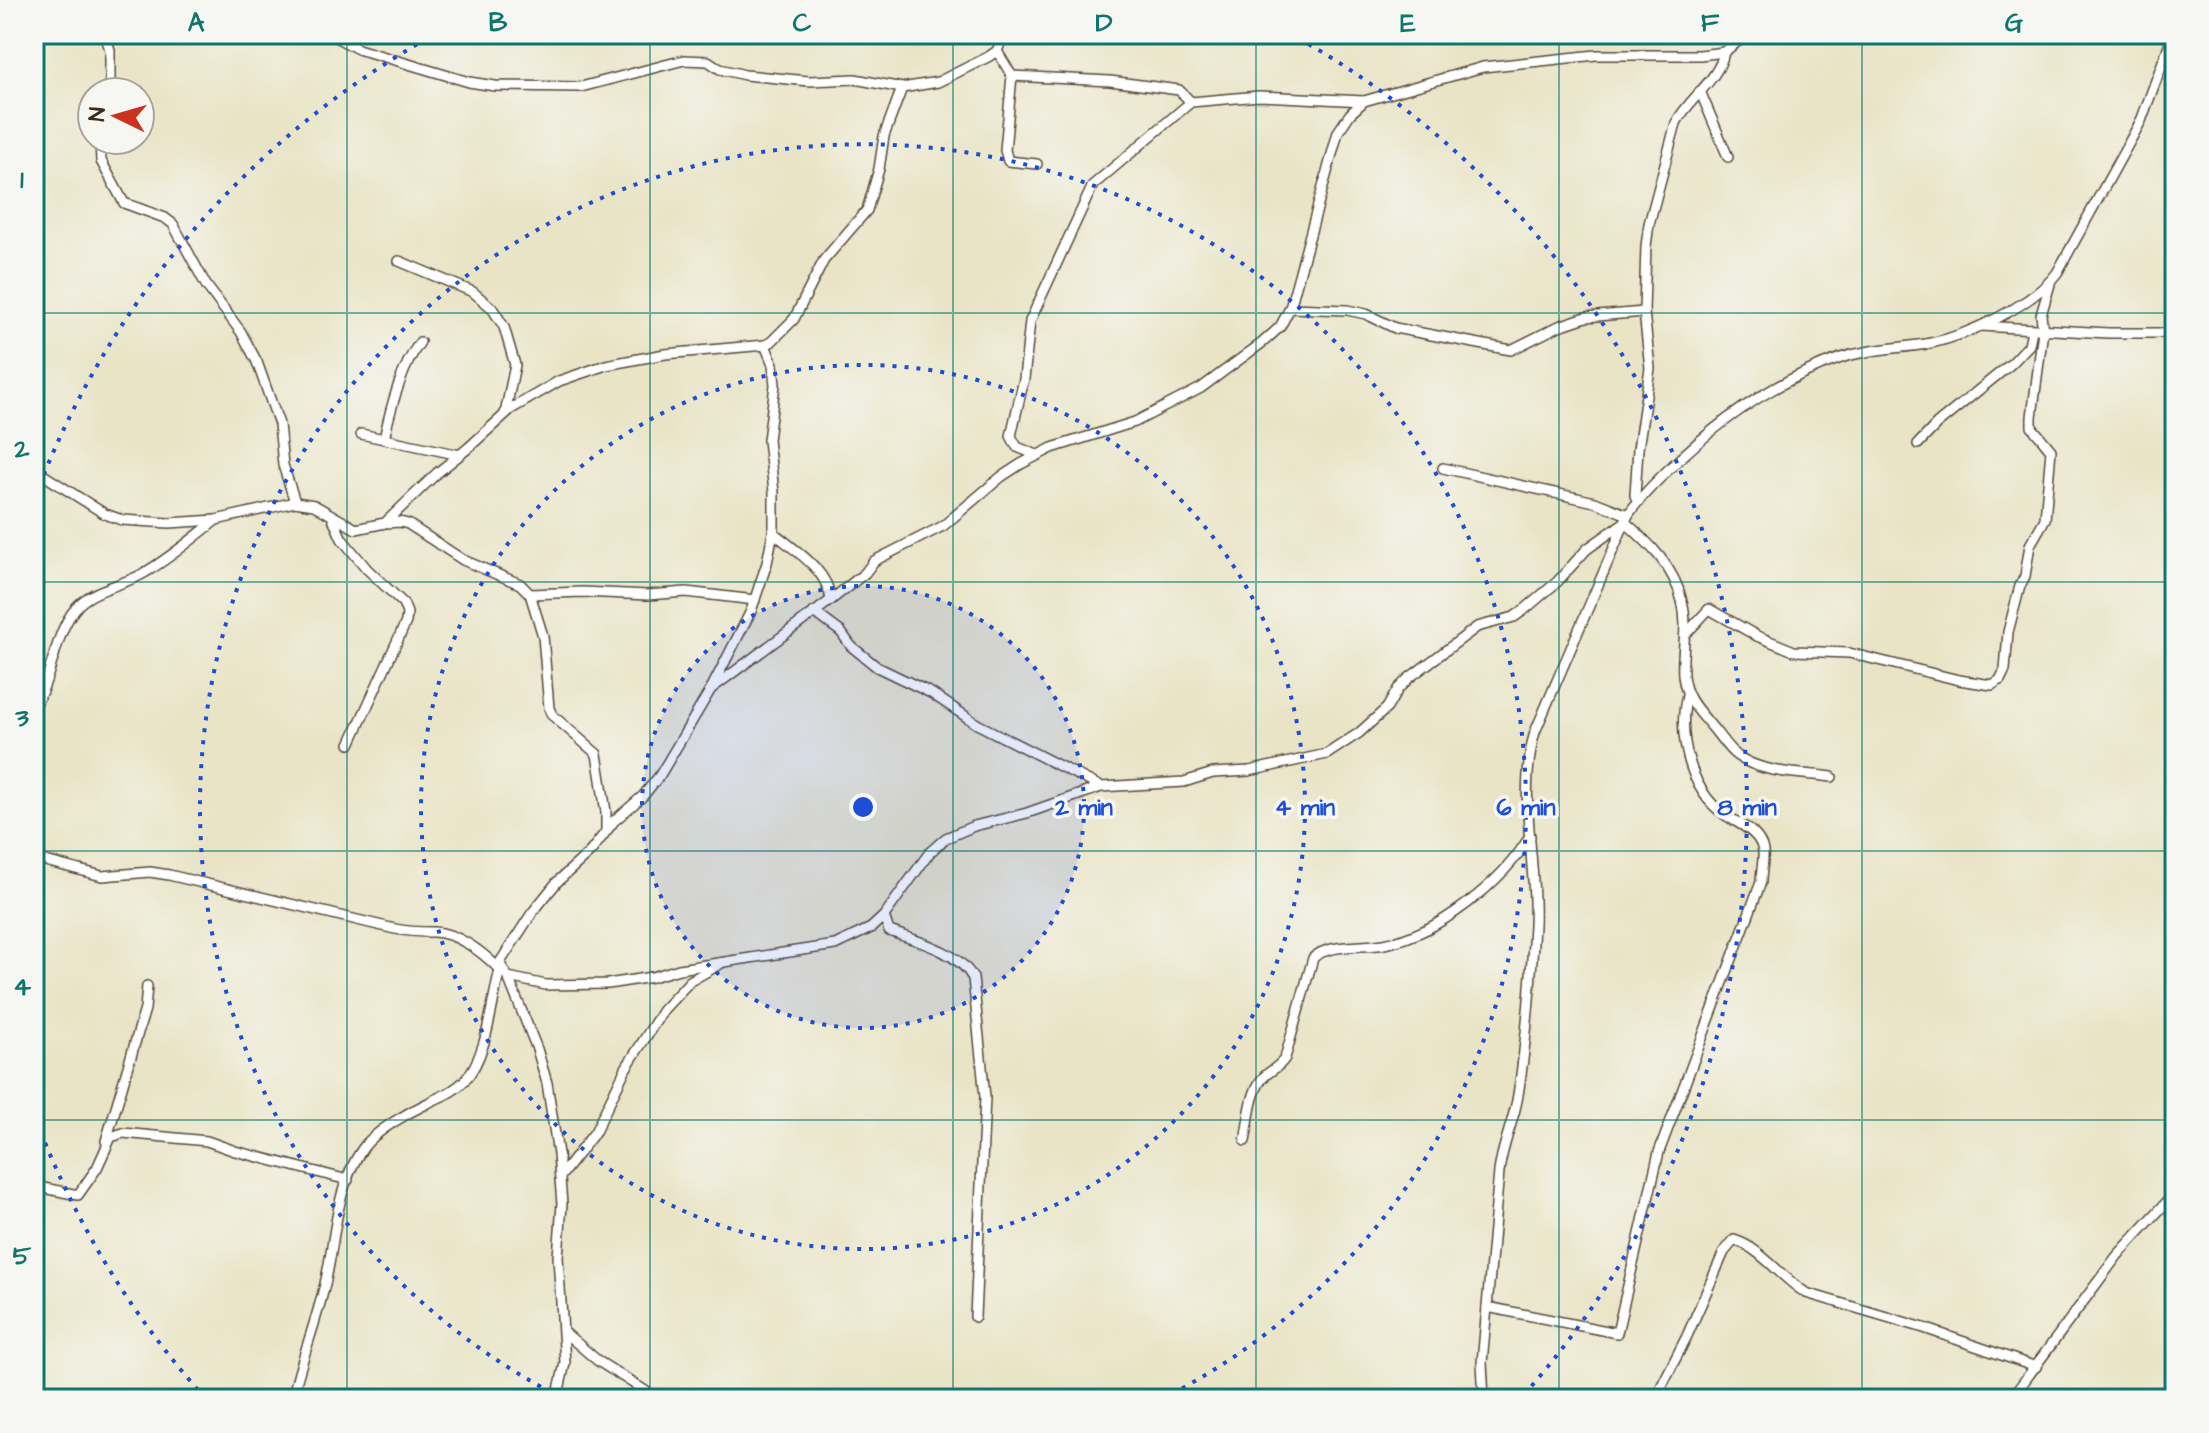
<svg xmlns="http://www.w3.org/2000/svg" width="2209" height="1433" font-family="'Architects Daughter',sans-serif">
	<rect width="100%" height="100%" fill="#f6f6f2"/>
	<filter id="ink" filterUnits="userSpaceOnUse"><feTurbulence type="fractalNoise" baseFrequency=".0125" numOctaves="2"/><feDisplacementMap in="SourceGraphic" scale="16" xChannelSelector="R" yChannelSelector="G"/><feConvolveMatrix kernelMatrix="1 2 1 2 8 2 1 2 1" color-interpolation-filters="sRGB"/></filter>
	<filter id="wash" filterUnits="userSpaceOnUse"><feTurbulence type="fractalNoise" baseFrequency=".006" numOctaves="4" result="noise"/><feDisplacementMap in="SourceGraphic" scale="32" xChannelSelector="R" yChannelSelector="G"/><feGaussianBlur stdDeviation="1.8" result="paint"/><feColorMatrix in="noise" values="0 0 0 0 0 0 0 0 0 0 0 0 0 0 0 0 0 1.4 0 .05"/><feComposite in="paint" operator="in"/></filter>
	<g filter="url(#wash)">
		<rect width="100%" height="100%" fill="#e9e4c6"/>
	</g>
	<g filter="url(#ink)">
		<g fill="none" stroke-linecap="round" stroke-linejoin="round">
			<g stroke="#554637" stroke-width="12">
				<g id="minor">
					<polyline points="105,34 110,50 110,92"/>
					<polyline points="330,34 358,49 469,82 495,86 581,87 684,60 708,61 720,69 745,75 809,81 855,79 902,88"/>
					<polyline points="997,51 1012,76 1110,81 1179,90 1191,102"/>
					<polyline points="1012,76 1005,150 1008,161 1037,164"/>
					<polyline points="1700,91 1728,157"/>
					<polyline points="100,140 101,161 124,203 165,218 173,224 206,285 241,332 257,362 279,424 283,465 295,502"/>
					<polyline points="399,261 473,292 492,308 504,327 515,365 505,414"/>
					<polyline points="1290,308 1347,310 1366,314 1395,328 1511,350 1559,326 1586,317 1644,312"/>
					<polyline points="1981,326 2108,333 2175,333"/>
					<polyline points="361,434 460,455"/>
					<path d="M384,439c7,-33 17,-71 36,-97"/>
					<polyline points="1918,444 1937,424 2012,363 2029,345 2032,330"/>
					<polyline points="1037,455 1017,447 1011,436 1024,379 1030,321 1093,185 1191,102 1259,96 1364,101"/>
					<polyline points="1443,468 1595,502 1628,515"/>
					<polyline points="34,469 105,514 122,520 169,523 216,520 295,502 314,505 356,529 385,523 437,473 467,449 511,409 559,381 606,365 665,354 765,345 771,342 794,319 824,260 867,210 879,169 884,136 902,88 938,82 988,57 997,51 1004,34"/>
					<path d="M1637,501l-2,-6 3,-46 12,-81 -6,-56 2,-66 3,-22 27,-101c13,-25 43,-43 48,-71"/>
					<polyline points="333,519 342,539 367,569 403,603 407,613 406,622 350,744"/>
					<polyline points="385,523 400,522 408,524 463,560 520,584 530,594 543,636 549,708 552,715 597,754 606,812 606,831"/>
					<path d="M774,533c23,19 53,36 57,67"/>
					<polyline points="530,594 582,592 648,595 686,592 755,600"/>
					<polyline points="814,612 841,632 851,646 877,667 931,693 977,724 1101,787"/>
					<polyline points="1685,635 1709,609 1757,636 1794,651 1849,653 1959,680 1992,685 2000,680 2005,670 2008,632 2020,586 2025,576 2030,545 2045,519 2051,450 2032,427 2032,417 2043,330 2041,315 2050,284"/>
					<polyline points="711,689 831,600 865,573 874,561 943,526 1001,477 1021,464 1052,448 1135,422 1201,388 1262,343 1280,327 1290,308 1338,132 1350,114 1364,101 1483,67 1596,55 1700,55 1724,52 1748,34"/>
					<path d="M34,707c19,-31 20,-72 41,-98 16,-21 49,-23 71,-37 25,-15 48,-34 70,-52"/>
					<path d="M34,858l68,18 48,-4 19,3 226,54c14,3 25,3 39,3 23,1 47,19 63,35l4,-1 7,11 38,8 62,-1 44,-7 27,-8 156,-24 36,-17 13,-12 46,-64 16,-14 28,-12 53,-13 74,-26 83,-5 29,-9 36,-2 78,-17 32,-21 28,-25 11,-19 11,-11 68,-51 37,-10 10,-7 33,-28 30,-33 38,-27c25,22 49,45 57,79 7,25 -1,49 1,74 2,23 15,35 29,52 8,9 15,21 24,28 25,19 66,18 96,22"/>
					<path d="M884,916l5,15c28,10 69,20 84,47l12,119 -10,220"/>
					<polyline points="497,967 532,913 557,882 591,851 614,821 643,796 660,775 711,689 751,611 767,563 774,527 774,492 768,440 775,385 773,364 765,345"/>
					<polyline points="508,977 537,1049 547,1083 558,1154 562,1204 558,1257 565,1363 557,1399"/>
					<polyline points="106,1141 145,1009 147,986"/>
					<path d="M1245,1141c4,-19 5,-47 17,-62 6,-8 16,-10 23,-21l28,-100c16,-15 50,-10 71,-14 54,-10 119,-62 146,-108"/>
					<polyline points="560,1177 595,1132 626,1068 663,1010 690,981 720,964"/>
					<polyline points="34,1186 78,1195 97,1168 111,1137 123,1133 207,1141 235,1151 348,1180"/>
					<path d="M1487,1307l130,26 42,-181 102,-270c0,-10 3,-22 2,-31 -3,-20 -25,-27 -39,-37 -34,-23 -47,-81 -37,-118"/>
					<polyline points="564,1332 598,1361 658,1399"/>
					<path d="M292,1399c9,-38 23,-74 32,-111 12,-47 10,-99 39,-140 12,-17 46,-36 65,-45 13,-7 26,-11 36,-22 25,-26 27,-81 37,-115"/>
					<path d="M1484,1399l-2,-36 17,-191c3,-27 15,-51 19,-77 9,-56 13,-113 16,-170 3,-65 -17,-130 1,-193l93,-217c11,-17 26,-31 40,-45 50,-49 106,-89 173,-112 30,-10 59,-9 90,-15 38,-8 102,-38 126,-70l84,-152 32,-87"/>
					<path d="M1655,1399l32,-63 37,-84 10,-12c26,7 47,38 72,53l118,35 112,39"/>
					<polyline points="2011,1399 2117,1256 2175,1193"/>
				</g>
			</g>
			<use href="#minor" stroke="#fff" stroke-width="9"/>
		</g>
	</g>
	<path fill="none" stroke="#0f766e" stroke-width="2" stroke-opacity="0.55" d="M347,34v1365M650,34v1365M953,34v1365M1256,34v1365M1559,34v1365M1862,34v1365M34,313h2141M34,582h2141M34,851h2141M34,1120h2141"/>
	<circle cx="863" cy="807" r="221" fill="#1d4ed8" fill-opacity=".12"/>
	<g fill="none" stroke="#1d4ed8" stroke-width="4" stroke-dasharray="4 8">
		<circle cx="863" cy="807" r="221"/>
		<circle cx="863" cy="807" r="442"/>
		<path d="M562 1398A663 663 0 1 1 1164 1398"/>
		<path d="M206 1399A884 884 0 0 1 35 1117M35 497A884 884 0 0 1 428 38M1298 38A884 884 0 0 1 1520 1399"/>
	</g>
	<circle cx="863" cy="807" r="12" fill="#1d4ed8" stroke="#f6f6f2" stroke-width="4"/>
	<g font-size="24" text-anchor="middle" font-weight="bold" fill="#1d4ed8" stroke="#f6f6f2" stroke-width="7" stroke-linejoin="round" paint-order="stroke">
		<text x="1084" y="815">2 min</text>
		<text x="1305" y="815">4 min</text>
		<text x="1526" y="815">6 min</text>
		<text x="1747" y="815">8 min</text>
	</g>
	<rect width="2209" height="1433" fill="none" stroke="#f6f6f2" stroke-width="88"/>
	<g transform="translate(116 116) rotate(275)"><circle r="38" fill="#f6f6f2" stroke="#aba49d" stroke-width="2"/>
	<path d="M0-6L14 30L0 20L-14 30Z" fill="#c8321e"/>
	<text y="-12" font-size="22" font-weight="bold" text-anchor="middle" fill="#3b2a1e">N</text>
	</g>
	<rect x="44" y="44" width="2121" height="1345" fill="none" stroke="#0f766e" stroke-width="3"/>
	<g font-size="26" text-anchor="middle" font-weight="bold" fill="#0f766e">
		<text x="196" y="31">A</text>
		<text x="498" y="31">B</text>
		<text x="802" y="31">C</text>
		<text x="1104" y="31">D</text>
		<text x="1408" y="31">E</text>
		<text x="1710" y="31">F</text>
		<text x="2014" y="31">G</text>
		<text x="22" y="188">1</text>
		<text x="22" y="457">2</text>
		<text x="22" y="726">3</text>
		<text x="22" y="995">4</text>
		<text x="22" y="1264">5</text>
	</g>
</svg>
